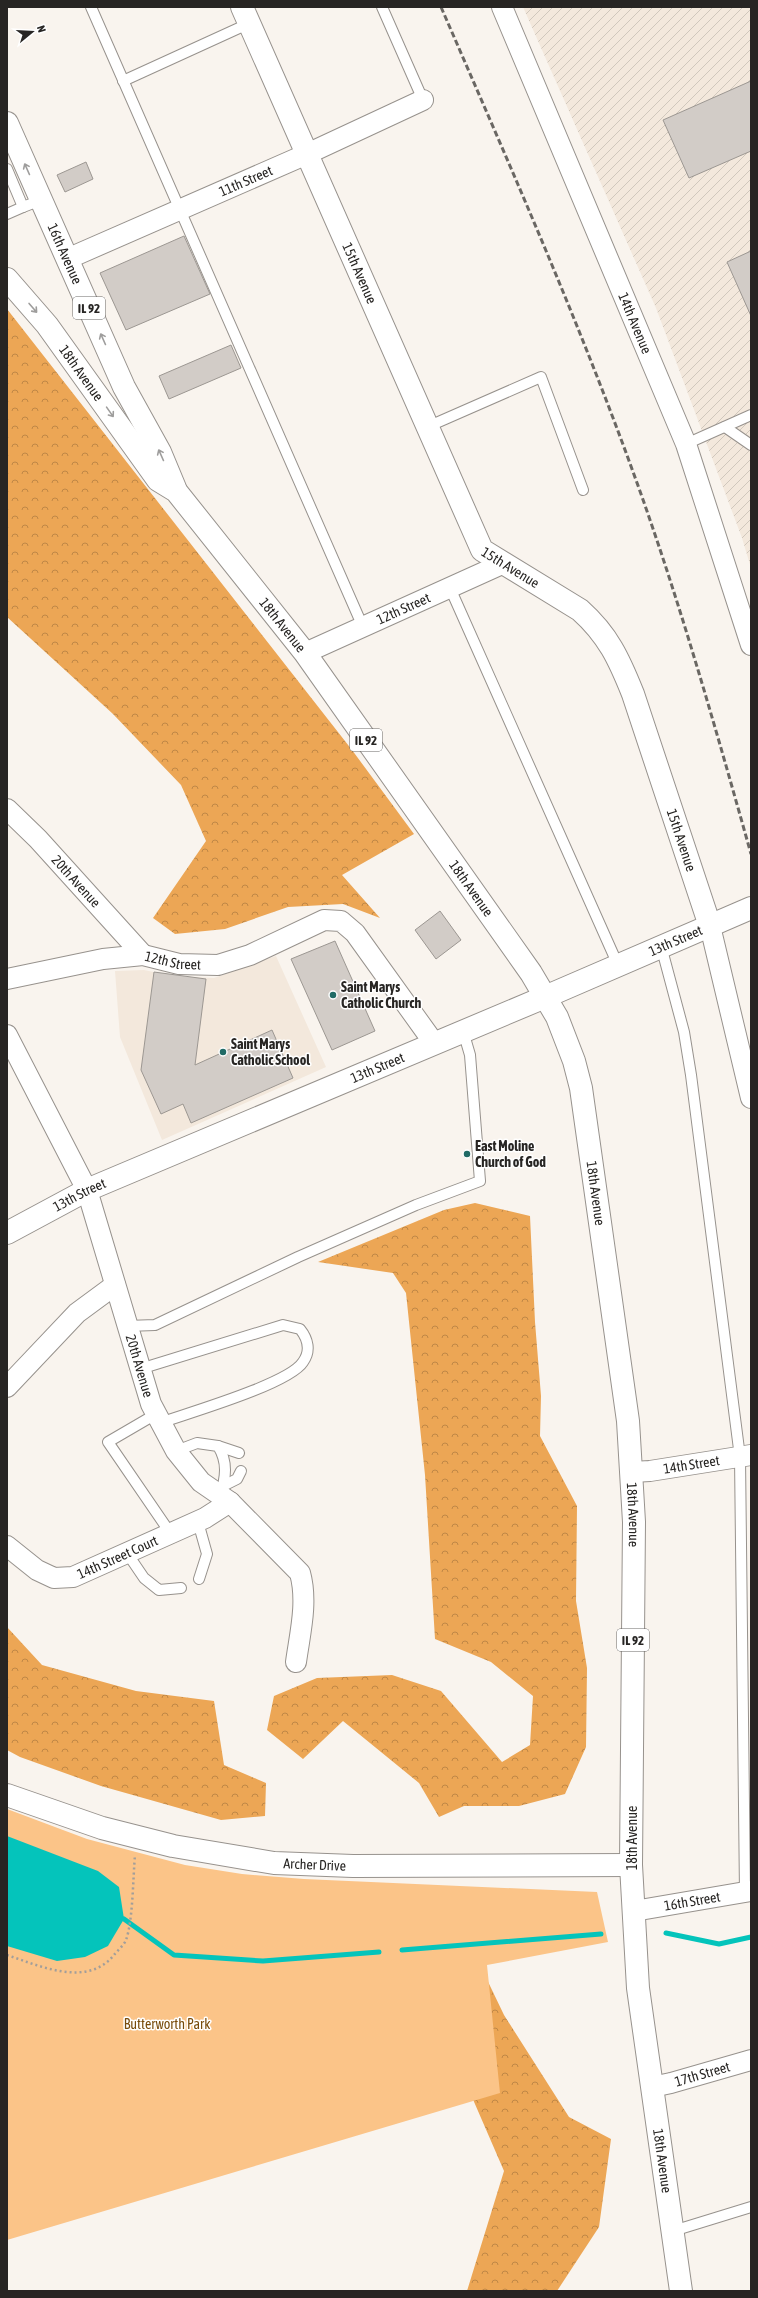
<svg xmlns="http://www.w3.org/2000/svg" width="758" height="2298" font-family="'Asap Condensed',sans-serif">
	<defs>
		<pattern id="industrial-furrows" width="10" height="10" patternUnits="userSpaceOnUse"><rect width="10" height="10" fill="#f3e8dc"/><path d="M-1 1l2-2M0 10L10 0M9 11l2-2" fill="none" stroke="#d0c7bc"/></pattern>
		<pattern id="forest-crowns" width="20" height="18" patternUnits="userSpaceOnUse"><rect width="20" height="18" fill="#eca655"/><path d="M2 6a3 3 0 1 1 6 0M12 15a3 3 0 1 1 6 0" fill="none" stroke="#bf8746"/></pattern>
	</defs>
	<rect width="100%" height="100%" fill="#f9f4ee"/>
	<polygon fill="#f3e8dc" points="276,956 326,1067 162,1140 120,1037 115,971 144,970 173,976 214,978"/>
	<polygon fill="url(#industrial-furrows)" points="523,7 751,7 751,568 742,538 656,308"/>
	<g fill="url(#forest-crowns)">
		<polygon points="7,309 352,750 414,834 342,875 380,918 343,904 288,907 225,929 175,934 153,918 206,841 181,785 113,714 7,617"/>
		<polygon points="475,1203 530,1216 535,1322 541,1396 540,1436 577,1506 576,1601 587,1668 586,1747 565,1794 519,1806 464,1806 439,1817 419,1783 343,1721 303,1759 267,1730 274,1696 317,1678 392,1675 441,1691 502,1762 530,1745 533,1696 491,1662 435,1639 425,1475 406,1293 393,1273 318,1262 444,1210"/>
		<polygon points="7,1627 42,1665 136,1691 214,1701 224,1765 266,1783 265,1816 221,1820 101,1786 20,1757 7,1750"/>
		<polygon points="480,1965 504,2015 569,2117 611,2139 599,2227 557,2291 467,2291 504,2171 465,2081"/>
	</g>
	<polygon fill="#fbc488" points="7,1809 87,1839 185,1865 242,1874 304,1879 597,1892 608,1942 487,1965 500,2093 7,2240"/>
	<polygon fill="#04c4bb" points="7,1836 98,1871 119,1887 124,1919 108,1946 85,1957 57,1961 7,1946"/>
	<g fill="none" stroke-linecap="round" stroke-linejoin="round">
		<g stroke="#04c4bb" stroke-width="5">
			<polyline points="124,1919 174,1955 263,1961 379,1952"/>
			<polyline points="666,1933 719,1944 751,1937"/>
			<polyline points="402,1950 601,1934"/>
		</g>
	</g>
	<g fill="#d2ccc7" stroke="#9c9792">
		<polygon points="751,81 751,151 689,178 663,120"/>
		<polygon points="86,162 93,179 65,192 57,175"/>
		<polygon points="184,236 210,294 126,330 100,273"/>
		<polygon points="751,251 751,316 727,262"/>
		<polygon points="231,345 241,368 169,399 159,376"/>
		<polygon points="440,911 461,940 436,959 415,930"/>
		<polygon points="335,941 375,1031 332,1050 291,959"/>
		<polygon points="154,972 206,979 195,1065 272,1030 293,1078 191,1123 183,1104 161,1114 141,1070"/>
	</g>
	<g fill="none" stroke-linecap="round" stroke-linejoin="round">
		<g stroke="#97928d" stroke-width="12">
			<g id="lane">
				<polyline points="91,7 363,627"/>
				<polyline points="382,7 423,100"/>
				<polyline points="123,81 250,23"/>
				<polyline points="7,169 23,207 41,200"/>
				<polyline points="7,214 23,207"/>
				<polyline points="427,427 541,377 583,490"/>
				<polyline points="725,427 751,445"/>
				<polyline points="686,444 751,415"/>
				<polyline points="450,588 618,965"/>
				<polyline points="661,946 684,1032 691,1075 740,1457 745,1893"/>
				<polyline points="127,1326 155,1325 298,1257 416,1205 480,1181 470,1055 463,1031"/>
				<path d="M140,1369l143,-44 17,4c8,10 11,22 3,33 -14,22 -115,51 -143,61"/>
				<polyline points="156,1414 108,1442 171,1534"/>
				<polyline points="218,1446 239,1453"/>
				<path d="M176,1451l21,-8 21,3c10,16 8,31 2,50"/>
				<polyline points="223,1486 237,1479 241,1471"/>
				<polyline points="198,1522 207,1554 199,1579"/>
				<polyline points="127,1553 144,1578 159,1590 181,1588"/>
				<polyline points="673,2231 751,2207"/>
			</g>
		</g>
		<g stroke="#97928d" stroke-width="22">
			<g id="street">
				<path id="s1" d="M502,7l184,437 65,201"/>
				<path id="s2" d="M67,259l240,-105 116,-54"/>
				<path id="s3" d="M305,653l197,-89"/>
				<path id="s4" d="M7,809l31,30 105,116"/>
				<polyline points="710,926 751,1098"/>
				<path id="s5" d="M7,979l96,-20 40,-4 36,9 39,1 32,-10 74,-35 17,1 14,12 79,110"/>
				<path id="s6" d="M7,1035l80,155 64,214 25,47 25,31 29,20 70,71c8,29 0,60 -4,89"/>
				<polyline points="7,1387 77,1313 115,1285"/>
				<path id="s7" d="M632,1472l18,-1 101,-16"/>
				<path id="s8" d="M7,1546l30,24 17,8 19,-1 132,-59 25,-16"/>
				<path id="s9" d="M634,1911l117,-20"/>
				<path id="s10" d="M652,2087l19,-4 80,-23"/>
			</g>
		</g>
		<g stroke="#97928d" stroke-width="24">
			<g id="secondary">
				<path id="s11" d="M242,7l240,543 98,60c28,25 39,49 53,84l77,232"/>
				<path id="s12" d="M7,1233l80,-43 458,-193 206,-89"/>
				<path id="s13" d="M7,1795l95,33 71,18 101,17 79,3 278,-1"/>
			</g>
		</g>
		<g stroke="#97928d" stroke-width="24">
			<g id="primary">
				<path id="s14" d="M7,123l117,264 36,65 15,36"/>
				<path id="s15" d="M7,279l40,46 111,155 18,11 129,162 226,320 26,44 17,44 7,27 47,333 6,101 -3,343 7,123 43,303"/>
			</g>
		</g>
		<path stroke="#a29e9a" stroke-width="2.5" stroke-dasharray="2 3" stroke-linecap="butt" d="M7,1955c33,11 80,33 107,0 4,-5 10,-10 12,-15 7,-19 7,-63 9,-85"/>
		<use href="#lane" stroke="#fff" stroke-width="10"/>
		<use href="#street" stroke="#fff" stroke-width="20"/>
		<use href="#secondary" stroke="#fff" stroke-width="22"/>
		<use href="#primary" stroke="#fff" stroke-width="22"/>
		<path stroke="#6a6763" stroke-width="3" stroke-dasharray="6 3" stroke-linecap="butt" d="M441,7c70,161 141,321 200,487 42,119 76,239 110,360"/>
	</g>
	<defs><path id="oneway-shaft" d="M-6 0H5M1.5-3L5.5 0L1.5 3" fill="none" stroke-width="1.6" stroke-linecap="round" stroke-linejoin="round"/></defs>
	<g stroke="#9e9d9c">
		<use href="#oneway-shaft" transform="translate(27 169) rotate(-114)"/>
		<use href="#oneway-shaft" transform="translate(33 308) rotate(49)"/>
		<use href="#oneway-shaft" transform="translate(103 339) rotate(-114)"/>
		<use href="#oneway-shaft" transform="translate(110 412) rotate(55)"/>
		<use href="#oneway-shaft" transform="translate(161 455) rotate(-114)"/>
	</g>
	<g fill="#206b66" stroke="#fff" stroke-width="1.5">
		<circle cx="333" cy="995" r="4"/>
		<circle cx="223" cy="1052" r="4"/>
		<circle cx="467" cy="1154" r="4"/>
	</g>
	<g text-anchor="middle" stroke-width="3" stroke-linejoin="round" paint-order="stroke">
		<g fill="#fff" stroke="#686665" stroke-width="1">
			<rect x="73" y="297" width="32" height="22" rx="3"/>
			<rect x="350" y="729" width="32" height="22" rx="3"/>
			<rect x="617" y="1629" width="32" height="22" rx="3"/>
		</g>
		<g font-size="13" font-weight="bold" fill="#272523">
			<text x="89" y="313">IL 92</text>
			<text x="366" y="745">IL 92</text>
			<text x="633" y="1645">IL 92</text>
		</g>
		<g font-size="14" fill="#272523" stroke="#fff">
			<text dy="5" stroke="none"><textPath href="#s2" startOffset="195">11th Street</textPath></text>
			<text dy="5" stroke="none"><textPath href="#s14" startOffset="143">16th Avenue</textPath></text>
			<text dy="5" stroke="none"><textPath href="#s11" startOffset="291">15th Avenue</textPath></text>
			<text dy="5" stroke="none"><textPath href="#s1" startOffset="343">14th Avenue</textPath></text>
			<text dy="5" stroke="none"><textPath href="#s15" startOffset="120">18th Avenue</textPath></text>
			<text dy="5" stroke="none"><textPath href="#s11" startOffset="627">15th Avenue</textPath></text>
			<text dy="5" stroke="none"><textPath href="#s3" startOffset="108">12th Street</textPath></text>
			<text dy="5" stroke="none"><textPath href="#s15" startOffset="444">18th Avenue</textPath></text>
			<text dy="5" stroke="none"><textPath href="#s11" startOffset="963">15th Avenue</textPath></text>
			<text dy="5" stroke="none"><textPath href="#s4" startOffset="100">20th Avenue</textPath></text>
			<text dy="5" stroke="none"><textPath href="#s15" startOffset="768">18th Avenue</textPath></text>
			<text dy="5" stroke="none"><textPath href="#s12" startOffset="730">13th Street</textPath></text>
			<text dy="5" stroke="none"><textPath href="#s5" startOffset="169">12th Street</textPath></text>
			<text dy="5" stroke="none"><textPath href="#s12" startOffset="406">13th Street</textPath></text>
			<text dy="5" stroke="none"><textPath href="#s15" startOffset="1104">18th Avenue</textPath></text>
			<text dy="5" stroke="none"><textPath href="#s12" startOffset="82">13th Street</textPath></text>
			<text dy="5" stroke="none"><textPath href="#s6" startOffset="358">20th Avenue</textPath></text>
			<text dy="5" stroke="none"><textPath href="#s7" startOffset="60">14th Street</textPath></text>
			<text dy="5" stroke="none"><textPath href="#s15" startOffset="1428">18th Avenue</textPath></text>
			<text dy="5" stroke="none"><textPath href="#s8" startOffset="125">14th Street Court</textPath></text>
			<text transform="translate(632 1838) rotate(-90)" y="5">18th Avenue</text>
			<text dy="5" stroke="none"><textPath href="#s13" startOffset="317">Archer Drive</textPath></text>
			<text dy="5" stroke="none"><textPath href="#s9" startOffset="59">16th Street</textPath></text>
			<text dy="5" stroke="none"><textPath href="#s10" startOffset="52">17th Street</textPath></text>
			<text dy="5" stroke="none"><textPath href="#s15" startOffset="2076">18th Avenue</textPath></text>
		</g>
		<g font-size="14" font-weight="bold" fill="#272523" stroke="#fff" text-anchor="start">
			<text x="341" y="992">Saint Marys<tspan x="341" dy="16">Catholic Church</tspan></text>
			<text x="231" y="1049">Saint Marys<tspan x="231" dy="16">Catholic School</tspan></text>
			<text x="475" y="1151">East Moline<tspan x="475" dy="16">Church of God</tspan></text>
		</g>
		<g font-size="14" fill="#784b0a" stroke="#fff">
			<text x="167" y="2029">Butterworth Park</text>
		</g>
	</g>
	<rect width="758" height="2298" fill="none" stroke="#272523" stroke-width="16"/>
	<g transform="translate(32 32) rotate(72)" stroke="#ffffff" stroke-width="3" paint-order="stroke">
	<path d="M0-3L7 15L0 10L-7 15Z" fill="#272523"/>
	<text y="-6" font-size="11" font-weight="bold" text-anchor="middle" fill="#272523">N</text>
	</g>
</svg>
